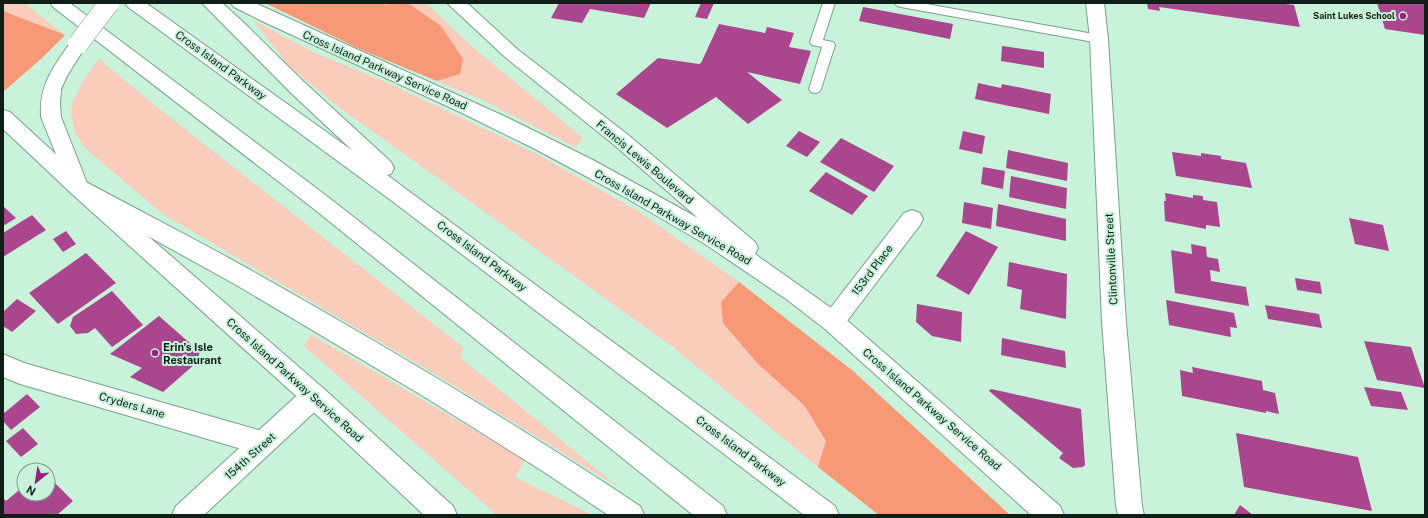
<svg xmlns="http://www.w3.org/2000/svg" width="1428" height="518" font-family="'Public Sans',sans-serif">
	<rect width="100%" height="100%" fill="#c9f2db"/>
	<g fill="#f9ccbc">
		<polygon points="3,3 24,3 65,35 43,57 3,92"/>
		<polygon points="265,3 426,3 470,45 583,138 575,147 480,99 362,50"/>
		<polygon points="253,20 313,52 388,83 533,152 638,211 739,282 853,371 1010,515 879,515 818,467 673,347 336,105 289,66"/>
		<polygon points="99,59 162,111 463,347 461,358 618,487 440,377 164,215 86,149 75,133 71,114 72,103 82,83"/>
		<polygon points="312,335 525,460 515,477 592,515 497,515 304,346"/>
	</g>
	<g fill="#f79876">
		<polygon points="265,3 384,3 385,5 394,3 408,3 441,26 463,59 460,74 437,81 362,50"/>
		<polygon points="3,11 65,35 43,57 3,92"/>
		<polygon points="739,282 853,371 1010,515 879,515 818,467 826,441 804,405 757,363 723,323 721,302"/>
	</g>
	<g fill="#aa468d">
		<polygon points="559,3 651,3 644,18 590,9 582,23 551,18"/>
		<polygon points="701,3 714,3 707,19 695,17"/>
		<polygon points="1147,3 1277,3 1294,5 1300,27 1159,7 1160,11 1148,9"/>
		<polygon points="1377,3 1425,3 1425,35 1385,29"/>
		<polygon points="863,7 953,24 950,39 859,21"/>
		<polygon points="719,24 765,33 767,27 794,33 789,47 811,51 800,84 747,72 782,100 748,124 716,97 667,128 616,94 658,58 699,64 701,63"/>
		<polygon points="1002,46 1044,52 1044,68 1001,61"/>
		<polygon points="978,83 1001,88 1002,84 1051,94 1049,114 975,99"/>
		<polygon points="799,131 820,142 807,157 786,146"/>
		<polygon points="963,131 985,136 982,154 959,149"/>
		<polygon points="841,138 894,166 874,192 820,162"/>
		<polygon points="1008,150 1068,163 1067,181 1006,168"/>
		<polygon points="1172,152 1201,156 1201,153 1221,156 1221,159 1246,163 1252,188 1176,176"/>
		<polygon points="983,167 1005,171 1003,189 981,184"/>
		<polygon points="826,172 868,196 852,215 809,191"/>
		<polygon points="1011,176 1067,188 1066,209 1009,197"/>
		<polygon points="1165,193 1193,198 1193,195 1203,196 1203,200 1217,202 1220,227 1206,225 1206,229 1165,221 1164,201 1166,201"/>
		<polygon points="964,202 993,208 991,229 962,223"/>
		<polygon points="998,204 1066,219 1066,241 996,226"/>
		<polygon points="3,206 16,218 3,226"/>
		<polygon points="32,215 46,230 3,257 3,233"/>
		<polygon points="1349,218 1383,225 1389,251 1355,244"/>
		<polygon points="66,231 76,244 63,252 53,239"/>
		<polygon points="966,231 998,247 969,295 936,276"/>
		<polygon points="1191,244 1206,247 1207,257 1218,259 1220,272 1210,270 1211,281 1246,287 1249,306 1175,293 1171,250 1192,254"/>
		<polygon points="86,253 116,283 58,324 29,293"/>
		<polygon points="1009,262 1067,274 1066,319 1020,309 1022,290 1007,286"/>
		<polygon points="1295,278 1320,282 1322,294 1297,290"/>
		<polygon points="112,291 143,325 112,347 95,328 88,333 76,334 70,326 73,317"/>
		<polygon points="17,299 36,311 12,332 3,326 3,312"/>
		<polygon points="1166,300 1234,313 1237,328 1230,327 1231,337 1169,325"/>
		<polygon points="917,304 962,312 961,342 932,336 916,322"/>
		<polygon points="1265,305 1319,314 1322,328 1268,319"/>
		<polygon points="159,316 200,352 195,364 163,392 130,377 142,368 110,354"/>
		<polygon points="1002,338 1065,351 1066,368 1001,355"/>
		<polygon points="1364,341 1411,347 1425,388 1377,380"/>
		<polygon points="1192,367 1262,381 1263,390 1275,393 1279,414 1266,411 1266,413 1182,396 1180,370 1193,373"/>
		<polygon points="1364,387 1401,392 1408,410 1371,406"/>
		<polygon points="991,389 1081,409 1085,465 1083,467 1073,468 1059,458 1063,453 989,391"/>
		<polygon points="27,394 40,407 11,430 3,421 3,414"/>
		<polygon points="23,428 38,444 21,457 6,441"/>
		<polygon points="1236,433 1358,457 1372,511 1244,487"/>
		<polygon points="48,476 73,501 57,515 3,515 3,498 6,501 24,486 24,494 48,494"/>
		<polygon points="1240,505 1253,515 1234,515"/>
	</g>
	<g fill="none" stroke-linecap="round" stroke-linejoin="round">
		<g stroke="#789f8a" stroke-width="2">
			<g id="service">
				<polygon points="823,3 835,3 823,40 833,42 835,45 821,89 819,92 815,93 811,92 809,89 822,47 812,45 810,42"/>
				<polygon points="895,3 921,3 1099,35 1103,36 1105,39 1103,42 1099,43 901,7 897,6"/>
			</g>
		</g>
		<g stroke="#789f8a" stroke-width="2">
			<g id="minor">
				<polygon points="912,210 920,213 923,219 920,225 841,329 833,332 825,329 821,322 825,315 904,213"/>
				<polygon points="3,354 24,363 262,431 271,434 275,443 271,452 262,455 20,384 3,377"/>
			</g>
		</g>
		<g stroke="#789f8a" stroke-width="2">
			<g id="tertiary">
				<polygon points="1086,3 1104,3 1108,39 1126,322 1142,506 1144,515 1118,515 1116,506 1102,322 1090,39"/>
				<polygon points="3,110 10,112 86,182 89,188 86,194 79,196 72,194 3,129"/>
				<polygon points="314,385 323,388 326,396 323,404 204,515 172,515 176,506 305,388"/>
			</g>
		</g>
		<g stroke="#789f8a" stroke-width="2">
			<g id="primary">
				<polygon points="231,3 255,3 506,117 593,160 698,218 613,144 505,57 447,3 467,3 517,49 627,134 755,242 758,248 755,254 841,315 1060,506 1064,515 1031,515 825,329 786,299 705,244 621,195 535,149 460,112 266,23 234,7"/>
				<path d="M78,38l6,2 3,4 -20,32 -6,13 -1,15 1,13 26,66 236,205 130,118 4,9h-33l-119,-111 -233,-210 -31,-77c-2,-34 13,-50 31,-77z"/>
			</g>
		</g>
		<g stroke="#789f8a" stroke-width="2">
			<g id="motorway">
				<polygon points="50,3 70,3 328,197 723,506 727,515 693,515 314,209 53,7"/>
				<polygon points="125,3 146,3 353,151 290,92 202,3 222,3 243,22 304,82 391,162 394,168 391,174 387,175 835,506 839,515 804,515 392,201 128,7"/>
				<path d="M79,180l7,2c56,30 113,59 168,90 131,74 261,151 386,234l4,9h-36l-64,-43 -121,-76 -185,-110 -166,-92 -3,-6 3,-6z"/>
			</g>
		</g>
		<use href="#service" fill="#fff" fill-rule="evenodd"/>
		<use href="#minor" fill="#fff" fill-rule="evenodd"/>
		<use href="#tertiary" fill="#fff" fill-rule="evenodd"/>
		<use href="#primary" fill="#fff" fill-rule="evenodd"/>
		<use href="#motorway" fill="#fff" fill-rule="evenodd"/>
		<g stroke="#789f8a" stroke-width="21" stroke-linecap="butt">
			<polyline id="primary-bridge" points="78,44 109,3"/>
		</g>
		<use href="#primary-bridge" stroke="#fff" stroke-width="20"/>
	</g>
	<g fill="#99217b" stroke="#c9f2db" stroke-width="1.5">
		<circle cx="1403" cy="16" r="4"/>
		<circle cx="155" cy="353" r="4"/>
	</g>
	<g text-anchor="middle" stroke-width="4" stroke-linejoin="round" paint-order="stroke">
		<g font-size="9" font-weight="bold" fill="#0f1f17" stroke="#c9f2db" text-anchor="end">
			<text x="1395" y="19">Saint Lukes School</text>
		</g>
		<g font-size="11" fill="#0f1f17" stroke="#c9f2db">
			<text transform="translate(221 65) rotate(36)" y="4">Cross Island Parkway</text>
			<text transform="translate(385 70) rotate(24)" y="4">Cross Island Parkway Service Road</text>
			<text transform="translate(645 162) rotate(40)" y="4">Francis Lewis Boulevard</text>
			<text transform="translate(673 217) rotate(30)" y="4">Cross Island Parkway Service Road</text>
			<text transform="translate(482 256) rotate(37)" y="4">Cross Island Parkway</text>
			<text transform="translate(1111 259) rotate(-93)" y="4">Clintonville Street</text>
			<text transform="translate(872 270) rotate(-53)" y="4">153rd Place</text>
			<text transform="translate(295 380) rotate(42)" y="4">Cross Island Parkway Service Road</text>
			<text transform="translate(132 405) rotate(16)" y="4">Cryders Lane</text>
			<text transform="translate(932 409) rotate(41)" y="4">Cross Island Parkway Service Road</text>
			<text transform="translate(741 451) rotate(37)" y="4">Cross Island Parkway</text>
			<text transform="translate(250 456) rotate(-42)" y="4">154th Street</text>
		</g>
		<g font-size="11" font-weight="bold" fill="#0f1f17" stroke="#c9f2db" text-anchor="start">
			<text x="163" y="351">Erin’s Isle<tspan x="163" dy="13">Restaurant</tspan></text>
		</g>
	</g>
	<rect width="1428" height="518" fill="none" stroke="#0f1f17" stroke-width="8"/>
	<g transform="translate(36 482) rotate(210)"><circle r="19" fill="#c9f2db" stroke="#7f9e8d"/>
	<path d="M0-3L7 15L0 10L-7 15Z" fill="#99217b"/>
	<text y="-6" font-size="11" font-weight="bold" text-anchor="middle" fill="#0f1f17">N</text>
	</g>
</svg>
